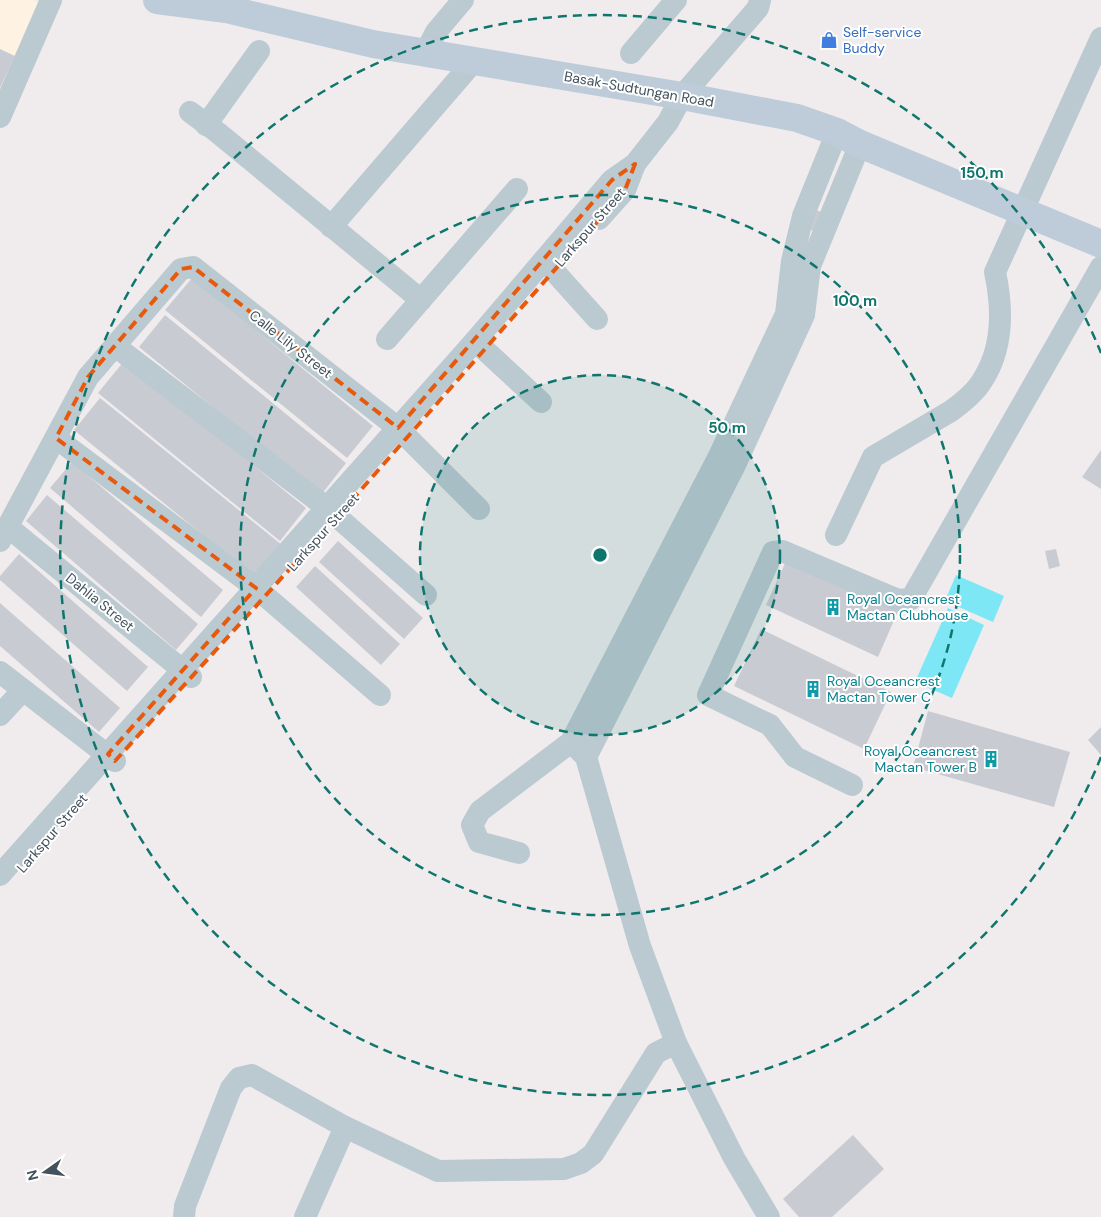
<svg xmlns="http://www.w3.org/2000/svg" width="1101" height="1217" font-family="'DM Sans',sans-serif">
	<rect width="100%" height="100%" fill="#f0eced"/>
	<polygon fill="#fef3e2" points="0,0 33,0 39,3 0,88"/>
	<g fill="#7de7f5">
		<polygon points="956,575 1004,596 993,622 945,601"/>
		<polygon points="948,608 984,625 952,698 915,682"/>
	</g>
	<g fill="#c8ccd2">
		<polygon points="0,49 15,56 0,88"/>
		<polygon points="811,208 824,213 816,232 803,227"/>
		<polygon points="192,278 373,426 347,458 165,310"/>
		<polygon points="165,315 346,463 321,495 139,347"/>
		<polygon points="124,361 306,508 280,541 98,393"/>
		<polygon points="100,398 282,545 256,578 74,430"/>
		<polygon points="1101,450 1101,489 1082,477"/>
		<polygon points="72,462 223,590 201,617 50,488"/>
		<polygon points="47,495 198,624 176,650 26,521"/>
		<polygon points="338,541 423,618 404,639 319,562"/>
		<polygon points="1056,549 1060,566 1049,569 1045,551"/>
		<polygon points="19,554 148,667 127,691 0,580 0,576"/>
		<polygon points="788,557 899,609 878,657 766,605"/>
		<polygon points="315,566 400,644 381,665 296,587"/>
		<polygon points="0,603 120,708 99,732 0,646"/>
		<polygon points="761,629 891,692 864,749 734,686"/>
		<polygon points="928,711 1070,752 1054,807 913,767"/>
		<polygon points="1101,727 1101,755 1088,740"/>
		<polygon points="853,1135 884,1169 832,1217 799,1217 783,1199"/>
	</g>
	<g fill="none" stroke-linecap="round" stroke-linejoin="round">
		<g stroke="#bbc9d1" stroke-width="22">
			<polyline points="425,53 436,32 463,0"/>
			<polyline points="631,53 676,0"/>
			<polyline points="190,112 217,132 421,300"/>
			<polyline points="0,117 51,0"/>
			<polyline points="206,125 259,51"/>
			<polyline points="599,219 625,190 635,164"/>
			<polyline points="331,227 474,61"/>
			<polyline points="544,260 597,319"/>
			<polyline points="387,339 517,189"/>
			<polyline points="475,341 541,402"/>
			<polyline points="115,346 326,507 426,595"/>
			<polyline points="56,438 256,588 380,695"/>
			<polyline points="8,527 191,677"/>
			<path d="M836,535l37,-78 78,-46c11,-8 24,-18 31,-30 21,-32 21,-72 13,-109l106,-234"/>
			<polyline points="0,541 88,377 181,269 193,267 398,428 479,509"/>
			<polyline points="0,672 115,761"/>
			<polyline points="0,715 23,690"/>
			<polyline points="576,747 586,757 640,946 676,1043 734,1158 769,1217"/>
			<polyline points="586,757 735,465 804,315 810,266 860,144"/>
			<polyline points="852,785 795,757 770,725 708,695 773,552 782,551 898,600 911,599 1101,267"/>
			<polyline points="519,853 479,842 472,825 480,811 571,742 720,454 786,314 792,261 803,216 837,132"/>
			<polyline points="0,875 475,341 612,180 635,164 668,122 682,96 758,8 760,0"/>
			<polyline points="184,1217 185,1206 231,1088 239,1078 252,1075 345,1127 438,1171 564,1169 581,1163 593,1154 656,1053 676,1043"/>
			<polyline points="305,1217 345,1127"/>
		</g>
		<polyline stroke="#bdccd8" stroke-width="28" points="157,0 226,9 373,44 682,96 797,118 837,132 860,144 1101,244"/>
	</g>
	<path fill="none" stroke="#e8590c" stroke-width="4" stroke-dasharray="10 6" stroke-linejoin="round" d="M635,164l-10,26 -288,327 -222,244 -7,-7 148,-166 -200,-150 32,-61 93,-108 12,-2 205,161 214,-248z"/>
	<circle cx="600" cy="555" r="180" fill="#0f766e" fill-opacity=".12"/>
	<g fill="none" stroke="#0f766e" stroke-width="2.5" stroke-dasharray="9 6">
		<circle cx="600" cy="555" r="180"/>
		<circle cx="600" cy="555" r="360"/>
		<path d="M1101 757A540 540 0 1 1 1101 353"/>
	</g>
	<defs>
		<g id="shop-bare" transform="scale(1.35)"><path d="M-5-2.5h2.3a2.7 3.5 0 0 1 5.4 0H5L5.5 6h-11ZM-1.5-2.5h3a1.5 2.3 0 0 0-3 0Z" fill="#3f7fe0" stroke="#fff" stroke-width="2.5" paint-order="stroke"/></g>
		<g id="building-bare" transform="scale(1.35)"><path d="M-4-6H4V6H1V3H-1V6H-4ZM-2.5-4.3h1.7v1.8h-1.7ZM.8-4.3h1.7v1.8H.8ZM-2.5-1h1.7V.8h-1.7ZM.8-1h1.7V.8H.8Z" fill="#0f9aa8" stroke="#fff" stroke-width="2.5" paint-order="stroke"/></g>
	</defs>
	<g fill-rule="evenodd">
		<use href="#shop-bare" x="829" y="40"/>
		<use href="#building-bare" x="833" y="607"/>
		<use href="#building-bare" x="813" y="689"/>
		<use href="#building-bare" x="991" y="759"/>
	</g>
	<g text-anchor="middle" stroke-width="4" stroke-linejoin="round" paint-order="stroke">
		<g font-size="14" fill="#366cbe" stroke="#fff" text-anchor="start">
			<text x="843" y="37">Self-service<tspan x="843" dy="16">Buddy</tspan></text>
		</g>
		<g font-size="14" fill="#43525c" stroke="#fff">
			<text transform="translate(639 89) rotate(10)" y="5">Basak-Sudtungan Road</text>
			<text transform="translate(590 227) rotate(-49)" y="5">Larkspur Street</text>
			<text transform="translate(291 344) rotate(38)" y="5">Calle Lily Street</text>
			<text transform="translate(323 532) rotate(-48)" y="5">Larkspur Street</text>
			<text transform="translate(100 602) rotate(39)" y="5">Dahlia Street</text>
			<text transform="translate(52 833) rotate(-49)" y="5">Larkspur Street</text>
		</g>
		<g font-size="14" fill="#0d838f" stroke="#fff" text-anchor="start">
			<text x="847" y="604">Royal Oceancrest<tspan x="847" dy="16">Mactan Clubhouse</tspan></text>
			<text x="827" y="686">Royal Oceancrest<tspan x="827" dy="16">Mactan Tower C</tspan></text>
			<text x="977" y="756" text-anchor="end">Royal Oceancrest<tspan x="977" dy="16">Mactan Tower B</tspan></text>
		</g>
	</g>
	<circle cx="600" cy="555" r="8" fill="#0f766e" stroke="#fff" stroke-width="2.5"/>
	<g font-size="15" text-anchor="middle" font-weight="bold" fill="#0f766e" stroke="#fff" stroke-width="4" stroke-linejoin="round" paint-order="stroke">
		<text x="982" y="178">150 m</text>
		<text x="855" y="306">100 m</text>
		<text x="727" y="433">50 m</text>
	</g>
	<g transform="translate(45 1172) rotate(256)" stroke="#ffffff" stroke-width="4" paint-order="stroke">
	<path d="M0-4L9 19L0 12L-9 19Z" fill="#43525c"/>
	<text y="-8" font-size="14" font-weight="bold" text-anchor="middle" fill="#43525c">N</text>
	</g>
</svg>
